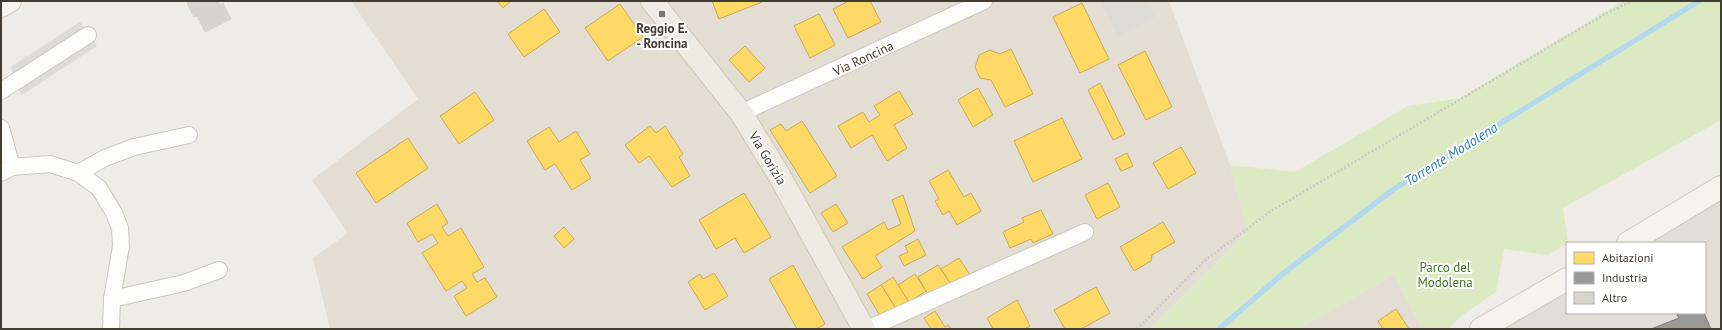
<svg xmlns="http://www.w3.org/2000/svg" width="1722" height="330" font-family="'PT Sans',sans-serif">
	<rect width="100%" height="100%" fill="#eeece6"/>
	<g fill="#e3ddd3">
		<polygon points="351,1 1169,1 1230,165 1248,232 1150,329 330,329 313,258 348,233 312,180 418,99"/>
		<polygon points="1394,275 1422,329 1298,329"/>
	</g>
	<polygon fill="#e1ddd7" points="1721,183 1721,329 1477,329 1567,275 1567,313 1705,313 1705,243 1621,243"/>
	<polygon fill="#dceac4" points="1623,1 1721,1 1721,120 1563,208 1568,243 1548,255 1504,249 1496,292 1461,316 1448,329 1422,329 1394,275 1298,329 1150,329 1248,232 1230,165 1295,172 1408,106 1460,98"/>
	<g fill="#dddbd6">
		<polygon points="1101,1 1147,1 1155,17 1118,36"/>
		<polygon points="80,22 97,46 22,95 15,82 18,80 10,67"/>
	</g>
	<g fill="#ffd966" stroke="#c7aa56">
		<polygon points="497,1 511,1 503,8"/>
		<polygon points="712,1 762,1 762,2 719,19"/>
		<polygon points="849,1 870,1 881,22 848,38 833,9"/>
		<polygon points="1082,3 1109,59 1080,73 1053,17"/>
		<polygon points="620,4 643,37 608,61 585,28"/>
		<polygon points="544,9 560,32 524,57 508,34"/>
		<polygon points="819,14 835,45 810,58 794,26"/>
		<polygon points="745,46 765,68 749,82 729,60"/>
		<polygon points="1011,49 1033,94 1005,107 991,80 980,78 975,67 979,55 990,50 1000,54"/>
		<polygon points="1145,51 1172,107 1146,120 1118,65"/>
		<polygon points="1100,83 1125,134 1113,140 1088,90"/>
		<polygon points="978,88 993,115 973,127 958,100"/>
		<polygon points="899,91 913,114 894,125 907,148 887,161 872,135 851,148 838,126 863,112 869,122 880,115 874,106"/>
		<polygon points="475,92 494,120 459,144 440,116"/>
		<polygon points="1062,118 1082,159 1033,182 1014,141"/>
		<polygon points="802,121 837,176 810,193 770,130 781,124 786,131"/>
		<polygon points="650,126 656,133 665,126 683,154 679,157 690,176 672,187 649,156 639,163 625,145"/>
		<polygon points="549,127 559,142 576,131 590,154 580,160 591,178 572,190 555,164 545,170 527,141"/>
		<polygon points="408,138 428,168 376,203 356,173"/>
		<polygon points="1181,147 1196,173 1168,189 1153,163"/>
		<polygon points="1127,153 1133,166 1121,171 1115,159"/>
		<polygon points="948,170 964,197 971,193 981,211 957,225 949,211 943,215 935,201 939,199 929,181"/>
		<polygon points="1108,183 1120,207 1097,219 1085,195"/>
		<polygon points="744,193 771,237 744,253 735,238 716,249 699,220"/>
		<polygon points="903,195 915,231 875,256 882,267 863,279 842,247 884,222 888,230 901,224 892,200"/>
		<polygon points="437,204 448,223 442,227 448,236 461,228 484,267 472,274 477,282 485,278 497,297 466,316 454,296 467,288 462,281 446,291 422,253 438,243 432,234 418,242 407,223"/>
		<polygon points="836,204 848,223 833,232 821,213"/>
		<polygon points="1041,210 1053,234 1033,243 1031,239 1010,248 1003,232 1024,222 1022,218"/>
		<polygon points="1163,222 1175,242 1152,255 1151,261 1134,271 1120,247"/>
		<polygon points="564,227 574,239 564,248 554,236"/>
		<polygon points="918,239 926,255 904,266 899,256 908,252 905,246"/>
		<polygon points="959,258 970,275 952,286 941,269"/>
		<polygon points="793,265 825,324 816,329 797,329 769,279"/>
		<polygon points="938,265 950,283 929,296 918,277"/>
		<polygon points="714,273 728,296 705,310 688,282 700,274 703,279"/>
		<polygon points="915,274 926,291 909,302 898,285"/>
		<polygon points="893,277 909,302 897,310 881,285"/>
		<polygon points="881,285 897,310 882,319 867,294"/>
		<polygon points="1096,287 1110,313 1081,329 1065,329 1054,310"/>
		<polygon points="1017,300 1030,326 1024,329 993,329 987,318"/>
		<polygon points="1396,309 1409,329 1383,329 1378,321"/>
		<polygon points="935,311 945,327 948,325 951,329 931,329 924,318"/>
	</g>
	<polygon fill="#999" stroke="#7f7d7a" points="1676,313 1704,313 1711,329 1651,329 1679,318"/>
	<g fill="none" stroke-linecap="round" stroke-linejoin="round">
		<polyline stroke="#b4d8ee" stroke-width="5.5" points="1219,329 1285,272 1394,189 1699,1"/>
	</g>
	<polygon fill="#d7d4ce" stroke="#d6d2cc" points="189,1 218,1 220,5 223,3 231,19 205,32 197,16 194,17 187,3"/>
	<g fill="none" stroke-linecap="round" stroke-linejoin="round">
		<g stroke="#cac8c2" stroke-width="18">
			<g id="street">
				<polyline points="1,91 88,35"/>
				<polyline points="741,113 984,1"/>
				<polyline points="1,128 12,167"/>
				<polyline points="1,173 12,167 50,164 78,173 99,188 114,213 120,228 121,246 112,299 111,329"/>
				<polyline points="78,173 105,158 134,147 189,135"/>
				<polyline points="112,299 184,283 219,270"/>
				<polyline points="867,329 1085,232"/>
			</g>
		</g>
		<g stroke="#cdc9bd" stroke-width="24">
			<g id="secondary">
				<polyline points="1,6 10,1"/>
				<polyline points="1628,243 1721,187"/>
				<polyline points="1481,329 1567,279"/>
			</g>
		</g>
		<g stroke="#d1c8b2" stroke-width="24">
			<polyline id="primary" points="652,1 741,113 779,175 864,329"/>
		</g>
		<polyline stroke="#cccac5" stroke-width="2.5" stroke-dasharray="2 2" stroke-linecap="butt" points="1137,329 1204,261 1271,211 1605,14 1632,1"/>
		<use href="#street" stroke="#fcfcfb" stroke-width="16"/>
		<use href="#secondary" stroke="#f6f3ec" stroke-width="22"/>
		<use href="#primary" stroke="#f0ebe2" stroke-width="22"/>
	</g>
	<rect fill="#7f7a71" stroke="#fff" stroke-width="1.5" x="658" y="10" width="8" height="8" rx="2"/>
	<g text-anchor="middle" stroke-width="4" stroke-linejoin="round" paint-order="stroke">
		<g font-size="13" font-weight="bold" fill="#433c32" stroke="#fff">
			<text x="662" y="33">Reggio E.<tspan x="662" dy="15">- Roncina</tspan></text>
		</g>
		<g font-size="13" fill="#433c32" stroke="#fff">
			<text transform="translate(863 58) rotate(-25)" y="5">Via Roncina</text>
			<text transform="translate(768 158) rotate(59)" y="5">Via Gorizia</text>
		</g>
		<g font-size="13" fill="#457625" stroke="#fff">
			<text x="1445" y="272">Parco del<tspan x="1445" dy="15">Modolena</tspan></text>
		</g>
		<g font-size="14" font-style="italic" fill="#2a7bb1" stroke="#fff">
			<text transform="translate(1451 154) rotate(-32)" y="5">Torrente Modolena</text>
		</g>
	</g>
	<rect width="1722" height="330" fill="none" stroke="#433c32" stroke-width="4"/>
	<rect x="1566" y="242" width="140" height="72" fill="#ffffff" stroke="#b4b1ad"/>
	<rect x="1574" y="252" width="20" height="12" fill="#ffd966" stroke="#b4b1ad"/>
	<text x="1602" y="262" font-size="12" fill="#433c32">Abitazioni</text>
	<rect x="1574" y="272" width="20" height="12" fill="#999999" stroke="#b4b1ad"/>
	<text x="1602" y="282" font-size="12" fill="#433c32">Industria</text>
	<rect x="1574" y="292" width="20" height="12" fill="#d7d4ce" stroke="#b4b1ad"/>
	<text x="1602" y="302" font-size="12" fill="#433c32">Altro</text>
</svg>
